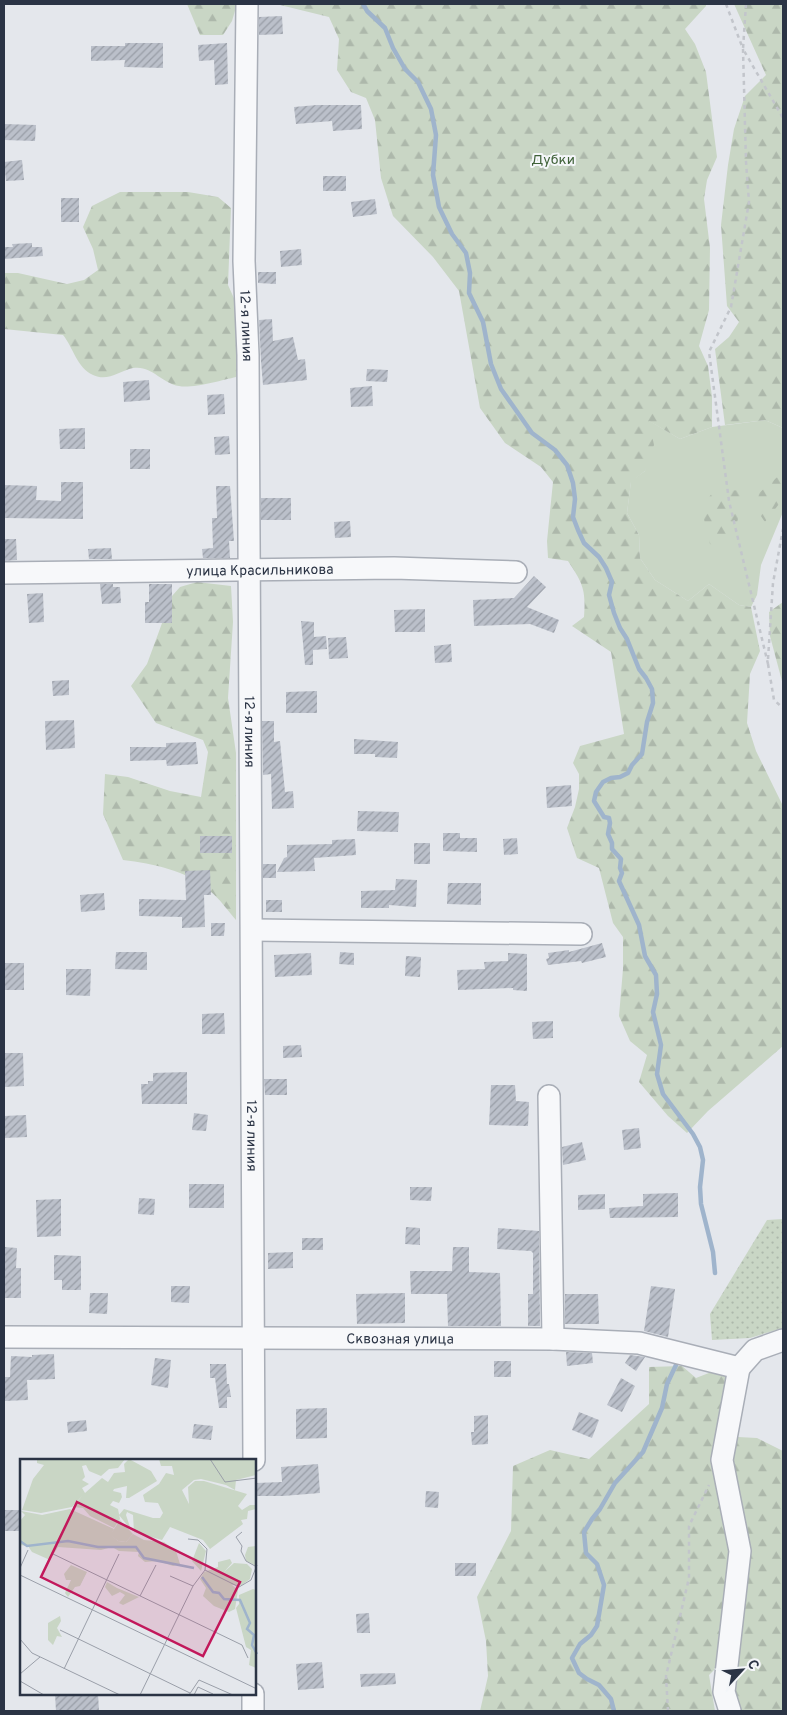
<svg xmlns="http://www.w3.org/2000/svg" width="787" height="1715" font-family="Overpass,sans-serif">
	<defs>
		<pattern id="forest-firs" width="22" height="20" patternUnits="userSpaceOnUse" patternTransform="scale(1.25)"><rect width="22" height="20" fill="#c9d6c5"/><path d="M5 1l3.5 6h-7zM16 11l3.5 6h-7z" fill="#adb8ab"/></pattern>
		<pattern id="park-dots" width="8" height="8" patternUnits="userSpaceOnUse" patternTransform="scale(1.25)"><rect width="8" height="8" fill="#c9d6c5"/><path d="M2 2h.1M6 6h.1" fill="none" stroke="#adb8ab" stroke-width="1.8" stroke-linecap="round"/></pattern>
		<pattern id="building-hatch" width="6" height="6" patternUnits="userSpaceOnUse" patternTransform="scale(1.25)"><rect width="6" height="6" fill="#bbc0ca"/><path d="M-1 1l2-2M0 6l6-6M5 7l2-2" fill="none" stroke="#989da6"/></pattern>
	</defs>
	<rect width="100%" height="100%" fill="#e4e7ec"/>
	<polygon fill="#c9d6c5" points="648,420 680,439 712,427 765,420 783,428 783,512 761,565 757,595 751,607 739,605 709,584 688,601 655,580 640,558 639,535 627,513 631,481 645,471"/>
	<g fill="url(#forest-firs)">
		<polygon points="187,4 237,4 232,21 223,35 200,35"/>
		<path d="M276,4h430v2l-21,23 10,15 11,28 11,85 -10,23 -3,19 6,49 -1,62 -10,36 9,20 4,31v30l-32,12 -31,-18 5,24 -9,26 -14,11 -4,31 12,22 1,23 15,22 33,21 21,-17 30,21 12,2 9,44 -10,23 -3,49 9,28 27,55v240l-75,65 -21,22 -19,-17 -29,-34 8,-27 -17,-14 -11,-25 4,-47v-32l-10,-14 -14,-55 -22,-10 -10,-30 8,-21 4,-18v-15l-6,-11 7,-17 44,-12 -13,-82 -39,-26 12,-9c2,-28 -1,-33 -16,-56l-20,-3 -1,-17 6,-59 -12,-15 -36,-24 -25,-35 -21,-117 -26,-34 -40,-41 -12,-38 -6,-58 -9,-22 -15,-6 -14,-22 2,-31 -10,-22z"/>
		<polygon points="734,4 783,4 783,428 765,420 725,425 715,349 729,337 739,322 727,306 721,225 728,165 734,129 745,96 766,75"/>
		<path d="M120,192h68l30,5 13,11 -3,77 9,20 4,49 -5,23c-13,3 -45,12 -57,9 -18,-3 -27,-21 -46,-18 -14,3 -25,14 -40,7 -16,-7 -20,-28 -30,-40l-59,-6v-56h14l49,11 17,-4 14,-10 -5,-21 -10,-22 9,-21z"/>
		<polygon points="783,472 779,504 765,522 756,509 759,493"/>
		<polygon points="745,490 738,519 729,549 710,544 701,507 714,491"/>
		<path d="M197,582l34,4 2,36 -5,76 8,55v167c-8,-9 -16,-21 -26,-29 -24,-21 -56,-27 -87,-31l-20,-46 2,-40 23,3 42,14 31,6 7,-45 -5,-12 -47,-17 -25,-37 16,-22 25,-68 8,-9z"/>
		<polygon points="783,602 783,685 770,636 769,612"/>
		<polygon points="682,1366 696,1378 719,1369 729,1382 728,1414 738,1437 757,1438 783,1451 783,1711 738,1711 720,1664 709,1675 715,1711 480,1711 488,1676 486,1641 477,1597 511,1531 513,1466 550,1450 589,1459 649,1404 649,1367"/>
	</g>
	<polygon fill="url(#park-dots)" points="783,1219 783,1328 750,1338 712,1340 710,1314 767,1220"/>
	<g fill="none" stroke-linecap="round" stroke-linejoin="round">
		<g stroke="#9fb4cc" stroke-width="4.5">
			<polyline points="363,4 367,11 385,28 393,48 405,69 418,82 431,109 436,135 433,175 439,207 452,234 466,253 470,273 469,293 483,322 491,364 501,389 532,433 555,450 567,465 573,483 575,499 573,517 578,530 584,543 599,557 606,568 612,582 609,595 614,613 620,628 627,639 639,669 646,678 652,689 653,703 647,722 642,754 632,765 628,773 620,777 611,778 603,782 596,792 594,801 604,817 609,818 610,823 608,834 612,843 612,849 621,859 620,868 622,873 619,881 639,925 645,956 656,975 657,994 653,1012 661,1045 657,1074 663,1094 693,1134 700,1147 703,1160 700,1187 701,1204 713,1252 715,1273"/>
			<polyline points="614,1711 611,1699 599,1685 587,1679 579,1673 572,1658 580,1644 591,1635 597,1626 604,1585 597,1564 586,1553 584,1532 592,1519 600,1509 615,1483 643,1452 662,1408 667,1384 676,1365"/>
		</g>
	</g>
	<g fill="url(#building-hatch)">
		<polygon points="282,16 283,34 259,35 259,17"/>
		<polygon points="125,43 163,43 163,68 124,67 125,60 91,61 91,46 125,46"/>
		<polygon points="227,43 228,84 215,85 214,60 199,61 198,45"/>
		<polygon points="317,105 361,105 362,129 333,131 332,121 296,124 294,107"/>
		<polygon points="4,124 36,125 35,141 4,140"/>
		<polygon points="22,160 24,180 6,181 4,162"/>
		<rect x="323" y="176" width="23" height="15"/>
		<rect x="61" y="198" width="18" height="24"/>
		<polygon points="375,199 377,214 353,217 351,202"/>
		<polygon points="32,243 32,247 42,247 43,256 4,259 4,247 13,247 12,244"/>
		<polygon points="301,249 302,265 281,267 280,251"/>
		<polygon points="258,272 276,272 276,284 258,283"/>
		<polygon points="272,319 273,341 293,337 298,360 305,359 307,380 263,385 261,361 259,320"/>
		<polygon points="367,369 388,370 387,382 366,381"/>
		<polygon points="149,380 150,400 124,402 123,382"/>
		<polygon points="372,386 373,406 351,407 350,388"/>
		<polygon points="224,394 225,414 208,415 207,395"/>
		<polygon points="85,428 85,449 60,449 59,429"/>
		<polygon points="229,436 230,454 215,455 214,437"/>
		<rect x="130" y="449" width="20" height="20"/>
		<polygon points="61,482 83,482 83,519 4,518 4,485 37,486 36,500 61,501"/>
		<polygon points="216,486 230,486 234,541 229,541 230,558 203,558 202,549 213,548 212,518 217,518"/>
		<rect x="261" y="498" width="30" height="22"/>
		<polygon points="350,521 351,537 335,538 334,522"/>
		<polygon points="4,539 16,539 17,560 4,561"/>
		<polygon points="111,548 112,559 89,559 88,549"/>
		<polygon points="534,576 546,587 527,607 559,620 554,633 530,624 474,626 473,600 514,598"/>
		<polygon points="100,584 113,584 113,587 120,587 121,603 102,604"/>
		<polygon points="149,584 172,584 172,623 145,623 145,602 149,602"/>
		<polygon points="43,593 44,622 29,623 27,594"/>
		<polygon points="425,609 425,632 395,632 394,610"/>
		<polygon points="301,621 314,622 314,637 326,636 327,649 313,650 313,665 305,665"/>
		<polygon points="346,637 348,658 329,659 328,638"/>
		<polygon points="451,644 452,662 435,663 434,646"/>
		<polygon points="69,680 69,695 53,696 52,681"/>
		<polygon points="317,691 317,713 286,713 286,692"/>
		<polygon points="74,720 75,748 46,750 45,721"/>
		<polygon points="262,721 274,721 274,742 280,741 285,792 293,791 294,808 272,809 271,774 263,775"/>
		<polygon points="354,739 398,742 397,758 375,757 375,754 354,754"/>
		<polygon points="196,742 198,764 167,766 166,760 130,761 130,747 166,747 166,743"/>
		<polygon points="571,785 572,806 547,808 546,787"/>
		<polygon points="358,811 399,812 398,832 357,831"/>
		<polygon points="443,833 460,833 460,838 477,838 477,852 443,851"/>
		<rect x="200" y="836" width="32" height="17"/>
		<polygon points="517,838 518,854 504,855 503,839"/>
		<polygon points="355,839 356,855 314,858 315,871 277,872 284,858 287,857 287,845 332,844 332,840"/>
		<rect x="414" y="843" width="16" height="21"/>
		<rect x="263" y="864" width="13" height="14"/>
		<polygon points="210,870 211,895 204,895 205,927 182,928 182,917 139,916 139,899 186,900 185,871"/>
		<polygon points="396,879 417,880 416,907 389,905 389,908 361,908 361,891 395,890"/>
		<polygon points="448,883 481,883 481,905 447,904"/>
		<polygon points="104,893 105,910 81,912 80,895"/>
		<rect x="266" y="900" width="16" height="12"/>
		<polygon points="211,923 225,923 224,936 211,936"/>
		<polygon points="602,943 606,957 582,963 581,961 548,965 546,959 549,958 548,953 569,950 569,952"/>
		<polygon points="116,952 147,952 147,970 115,969"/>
		<polygon points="340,952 354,953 354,965 339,964"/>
		<polygon points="311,953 312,975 275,977 274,955"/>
		<polygon points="508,953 527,954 527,991 513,990 513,988 458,990 457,970 485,969 484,962 508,961"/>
		<polygon points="406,956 421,957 420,977 405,976"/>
		<rect x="4" y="963" width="20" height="27"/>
		<polygon points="66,969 91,969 90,996 66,995"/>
		<polygon points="224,1013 225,1034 202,1034 202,1014"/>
		<polygon points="553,1021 553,1038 533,1039 532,1022"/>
		<polygon points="301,1045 302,1057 283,1058 283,1046"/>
		<polygon points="4,1053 23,1053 24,1086 4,1087"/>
		<polygon points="187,1072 187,1104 142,1104 141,1084 148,1084 148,1081 153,1081 153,1073"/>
		<polygon points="264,1079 287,1079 287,1095 265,1095"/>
		<polygon points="491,1085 515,1085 516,1101 529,1102 528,1126 489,1125"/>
		<polygon points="194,1113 208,1115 206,1131 192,1130"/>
		<polygon points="26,1115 27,1137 4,1138 4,1116"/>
		<polygon points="639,1128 641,1148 624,1150 622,1130"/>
		<polygon points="582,1142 586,1160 563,1165 562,1147"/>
		<rect x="189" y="1184" width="35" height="24"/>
		<polygon points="410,1187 432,1187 431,1201 410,1200"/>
		<polygon points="678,1193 678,1217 610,1218 609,1208 643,1206 643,1194"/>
		<polygon points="605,1194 605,1209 578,1210 578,1195"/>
		<polygon points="139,1198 155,1199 154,1215 138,1214"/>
		<polygon points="61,1199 61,1236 37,1237 36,1200"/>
		<polygon points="406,1227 420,1228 420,1245 405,1244"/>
		<polygon points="498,1228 539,1231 540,1326 528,1326 528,1294 533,1294 533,1253 531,1251 497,1249"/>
		<rect x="302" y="1238" width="21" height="12"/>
		<polygon points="4,1247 17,1248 16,1268 21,1268 21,1298 4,1298"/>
		<polygon points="453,1247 469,1247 469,1272 500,1273 501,1326 448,1326 447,1294 411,1294 410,1271 452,1271"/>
		<polygon points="293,1252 293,1268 268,1269 268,1253"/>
		<polygon points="54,1255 81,1256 81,1290 62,1290 62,1280 54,1280"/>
		<polygon points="171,1286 190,1286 189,1303 171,1302"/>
		<polygon points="651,1286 675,1289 668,1337 644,1331"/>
		<polygon points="90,1293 108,1293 107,1314 89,1313"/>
		<polygon points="405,1293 405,1323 357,1324 356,1294"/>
		<polygon points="565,1294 598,1294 599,1324 565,1324"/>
		<polygon points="566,1352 592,1353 593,1363 567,1366"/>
		<polygon points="54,1354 55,1379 27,1380 28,1400 4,1401 4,1377 10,1377 11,1356 32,1357 32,1355"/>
		<polygon points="630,1355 645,1357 636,1371 625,1363"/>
		<polygon points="155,1358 171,1360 168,1388 151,1385"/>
		<rect x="494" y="1361" width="17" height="16"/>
		<polygon points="210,1364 226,1364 227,1384 229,1384 231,1397 227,1397 227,1408 219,1408 215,1378 210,1378"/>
		<polygon points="621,1378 635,1386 622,1412 607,1405"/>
		<polygon points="327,1408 327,1438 296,1439 296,1409"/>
		<polygon points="579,1412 599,1420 592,1438 572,1430"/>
		<polygon points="488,1415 488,1444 472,1445 471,1432 474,1432 474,1416"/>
		<polygon points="86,1420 87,1431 68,1433 67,1422"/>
		<polygon points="194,1424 213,1426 211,1440 192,1438"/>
		<polygon points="318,1464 320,1493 283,1496 257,1496 256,1483 282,1482 281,1467"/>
		<polygon points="426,1491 439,1492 438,1508 425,1507"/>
		<rect x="4" y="1510" width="17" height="21"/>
		<rect x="455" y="1563" width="21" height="13"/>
		<polygon points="369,1613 370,1633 357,1633 356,1614"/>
		<polygon points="322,1662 324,1688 298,1690 296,1664"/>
		<polygon points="395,1673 396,1684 361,1687 360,1674"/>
		<polygon points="55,1694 98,1694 99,1711 56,1711"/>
	</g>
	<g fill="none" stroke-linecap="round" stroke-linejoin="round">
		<g stroke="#a9aeb7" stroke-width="24">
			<g id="minor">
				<path id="s1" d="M247,4l-3,257 4,94 6,1105"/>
				<path id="s2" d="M4,573l390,-5 122,4"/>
				<polyline points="252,930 581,934"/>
				<polyline points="549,1096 553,1339"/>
				<path id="s3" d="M4,1337l549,2 86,4 100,25"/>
				<polyline points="739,1368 755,1350 783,1340"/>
				<polyline points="253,1711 253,1694"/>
				<polyline points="730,1711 724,1692 740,1551 722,1460 739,1368"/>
			</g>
		</g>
		<g stroke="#c2c5cb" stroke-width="2.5" stroke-dasharray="4 4" stroke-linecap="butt">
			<polyline points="726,4 743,49 746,162 749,202 731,307 709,352 729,501 768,664"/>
			<polyline points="746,4 743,49 783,118"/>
			<polyline points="768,659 773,583 783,529"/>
			<polyline points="768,664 774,700 783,708"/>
			<polyline points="668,1711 666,1676 689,1578 689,1526 709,1485"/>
		</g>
		<use href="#minor" stroke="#f7f8fa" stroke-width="21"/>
	</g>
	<g text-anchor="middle" stroke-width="4" stroke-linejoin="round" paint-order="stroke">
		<g font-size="14" fill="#3f6138" stroke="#f4f6f9">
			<text x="553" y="164">Дубки</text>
		</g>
		<g font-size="14" fill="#2b3445" stroke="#f4f6f9">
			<text dy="5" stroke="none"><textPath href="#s1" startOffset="322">12-я линия</textPath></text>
			<text dy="5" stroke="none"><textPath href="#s2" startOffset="256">улица Красильникова</textPath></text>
			<text dy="5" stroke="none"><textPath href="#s1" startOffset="728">12-я линия</textPath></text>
			<text dy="5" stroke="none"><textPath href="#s1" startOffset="1132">12-я линия</textPath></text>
			<text dy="5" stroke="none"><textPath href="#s3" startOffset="396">Сквозная улица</textPath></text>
		</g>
	</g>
	<g transform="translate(20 1459)">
		<rect width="236" height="236" fill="#e4e7ec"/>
		<path d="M100,61l13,14 -7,8 -8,-1 -8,-6z" fill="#c9d6c5"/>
		<path d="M17,0h88l-7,9 -9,1 -8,7 -12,-5 -3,-6 -4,1 3,11 -3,3 7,4 -7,4 3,5 17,-15 6,4 6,-9 11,-1 -1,-8 5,-5 22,12 6,10 -28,17h-3l1,-12 -13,3 -1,2 8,2 1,4 -3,6 -6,-2 -3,4 8,4 2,10 -6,9 -24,-12 -7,-8 -10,-1 9,-11 -10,11 -31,6 -19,-3 11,-31 11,-14 -7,-2zM139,0h97v16l-20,5 -1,10 -9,-5 -25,-6 -7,1 -12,10 7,14 -1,-17 7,-6h9l43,13 -9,12 4,4 8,-5h6v4l-8,2 -1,8 -6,1 2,4 -33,25 -7,-9 -33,-13 -8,13 -28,-8 -1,-17 -6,-3 -1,3 5,15 -12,-15 5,-6 29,9h7l3,-5 -5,-10 -13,-1 -2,-7 16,-11 7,-11 8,2 -2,-9h-11zM50,50l44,20 -3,6 7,6 8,1 7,-8 11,6 20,2 12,9 4,13 -7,2 -15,-5 -13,1 -7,-6 1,-4 -20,-1 -7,-4 -11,3 -43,-3 -8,13 -18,-8 -4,-6 -8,-1v-24l5,-6 -4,-4 21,4zM236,87v20l-10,-5 -1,-6 3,-8zM210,100l2,4 -8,9 10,-9 13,1 5,5 -2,10 -8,6h-10l6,5 -3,19 -6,3 -15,-6 -11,-10 3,-8 -6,-9 4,-7 14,-5v-5zM51,106l16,7 -7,14 -5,1 -7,10 -3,-4 6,-13h-5l-2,-6zM87,123l10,6 22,9 -16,8 -4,-2 6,-8 -5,-3 -8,4 -7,-9zM233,130l3,1v78l-7,-3 2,-15 -5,-3 -10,-39 3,-4v-9zM40,157l1,5 -4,7 5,9 -5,-1 -4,9 -5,-5v-17z" fill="#c9d6c5"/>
		<path d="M179,84l7,8 -5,20 -9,-10z" fill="#c9d6c5"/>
		<path fill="none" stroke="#9fb4cc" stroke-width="2.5" d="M0,82l7,5 41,-5 30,6h38l8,11 50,10M182,118l11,15 6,1 5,6 16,1 10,23 -3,6 7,6 -2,10 5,9"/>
		<path fill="none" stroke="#9a9fa9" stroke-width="1" d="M190,0l15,23 32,-4M222,73l-6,5 6,9 -1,5 5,10 9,5M31,94l191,92 6,13M0,109l8,-18M185,111l34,17 12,-7 6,-15M0,116l237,114M150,117l23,10M120,137l16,-31M40,171l130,63M0,180l12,14 88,42M44,210l55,-115M0,215l20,-17M0,222l24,14M120,236l53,-109 12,-16 2,-21 -9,-9 -10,-1M169,236l10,-15 34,15M174,236l4,-8 15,7"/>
		<path fill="#c2185b" fill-opacity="0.15" stroke="#c2185b" stroke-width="2.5" d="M57,43l163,80 -37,74 -162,-79z"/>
		<rect width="236" height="236" fill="none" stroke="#2b3445" stroke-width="2.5"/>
	</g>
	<rect width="787" height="1715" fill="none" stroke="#2b3445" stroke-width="10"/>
	<g transform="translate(742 1670) rotate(64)" stroke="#f4f6f9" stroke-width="4" paint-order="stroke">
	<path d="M0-4L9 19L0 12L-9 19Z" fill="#2b3445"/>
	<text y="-8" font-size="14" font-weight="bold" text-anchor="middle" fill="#2b3445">С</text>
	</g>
</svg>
